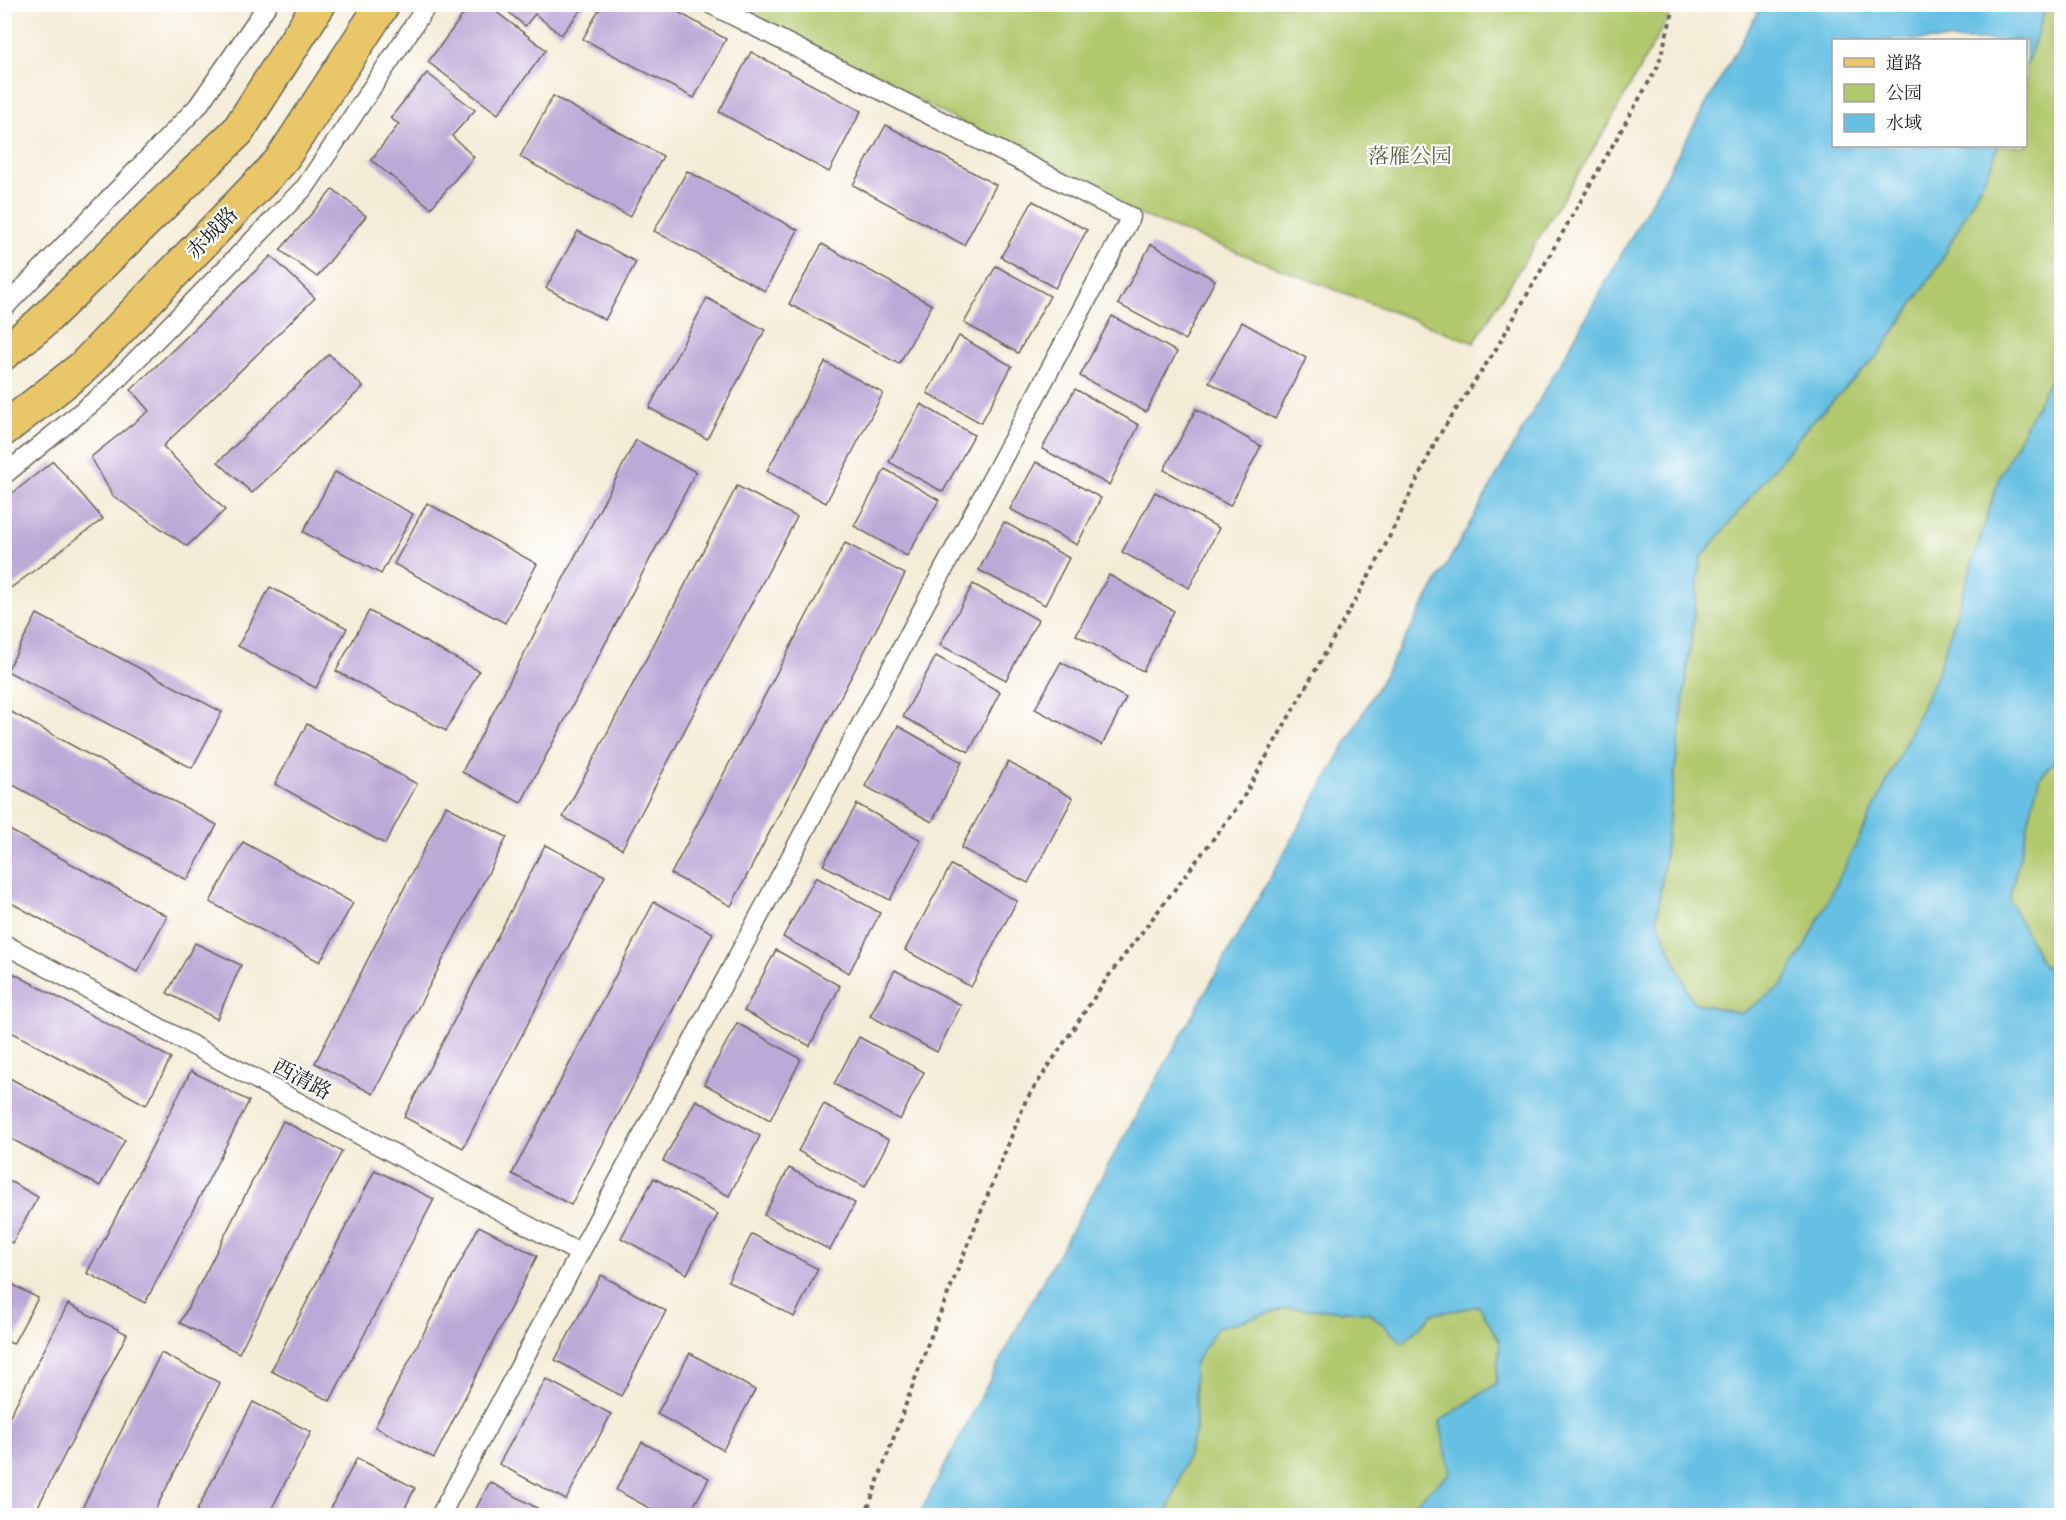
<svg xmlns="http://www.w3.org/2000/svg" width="2066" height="1520" font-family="'Old Standard TT','Noto Serif SC',serif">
	<rect width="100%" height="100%" fill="#fff"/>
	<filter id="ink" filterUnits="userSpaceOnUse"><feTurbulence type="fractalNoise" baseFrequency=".0167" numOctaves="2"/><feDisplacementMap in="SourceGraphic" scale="12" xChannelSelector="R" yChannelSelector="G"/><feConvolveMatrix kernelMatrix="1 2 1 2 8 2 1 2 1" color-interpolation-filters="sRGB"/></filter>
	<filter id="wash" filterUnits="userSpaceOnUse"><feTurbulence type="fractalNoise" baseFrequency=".008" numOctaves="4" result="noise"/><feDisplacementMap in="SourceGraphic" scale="24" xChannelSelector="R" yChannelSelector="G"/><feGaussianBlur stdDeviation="1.35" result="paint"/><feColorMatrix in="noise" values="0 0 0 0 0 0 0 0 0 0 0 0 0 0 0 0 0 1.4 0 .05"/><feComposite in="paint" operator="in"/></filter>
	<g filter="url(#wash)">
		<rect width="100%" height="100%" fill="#f4ecd7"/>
		<g fill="#b1c86d" stroke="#667244" stroke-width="1.5">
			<polygon points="735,5 1675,5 1610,122 1474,343 1135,213"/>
			<polygon points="2047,5 2061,5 2061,359 2000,476 1938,672 1887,782 1811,935 1782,986 1741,1014 1693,1002 1657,919 1701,558 1808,426 1880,353 1940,263 1992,163 1998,146 2026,146 2026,66"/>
			<polygon points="2061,752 2061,972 2044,967 2009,900 2039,779"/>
			<polygon points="1480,1306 1500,1342 1496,1384 1440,1421 1450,1473 1401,1515 1167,1516 1196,1430 1194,1364 1217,1328 1287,1308 1369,1312 1403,1343 1433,1314"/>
		</g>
		<polygon fill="#66c0e3" stroke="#416e80" stroke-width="1.5" points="1762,5 2047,5 2026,66 2026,40 1834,40 1834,146 1998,146 1992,163 1940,263 1880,353 1808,426 1701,558 1657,919 1693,1002 1741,1014 1782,986 1811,935 1887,782 1938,672 2000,476 2061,359 2061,752 2039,779 2009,900 2044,967 2061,972 2061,1515 1401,1515 1450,1473 1440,1421 1496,1384 1500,1342 1479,1306 1433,1314 1403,1343 1369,1312 1287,1308 1217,1328 1194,1364 1196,1430 1167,1515 919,1515 1026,1311"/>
		<g id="blocks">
			<g fill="#bda9d7">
				<polygon points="471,4 486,4 546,50 498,114 428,62"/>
				<polygon points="499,4 586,4 561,35 535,14 525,26"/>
				<polygon points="602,4 664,4 726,39 694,98 583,39"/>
				<polygon points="751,52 861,111 829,172 719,112"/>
				<polygon points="427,73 475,110 452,136 474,157 431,208 371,160 399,124 390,118"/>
				<polygon points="553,96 663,156 630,217 520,157"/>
				<polygon points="886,125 996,185 964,245 853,185"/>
				<polygon points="687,171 798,230 765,291 654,231"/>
				<polygon points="333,189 366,216 317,277 280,250"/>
				<polygon points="1033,201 1087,230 1055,288 1001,257"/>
				<polygon points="578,231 636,262 605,320 546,288"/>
				<polygon points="822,244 932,305 899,364 789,304"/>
				<polygon points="1151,244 1215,280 1185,340 1118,304"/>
				<polygon points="271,256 315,298 163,446 225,510 187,546 113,496 91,457 149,411 131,390"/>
				<polygon points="996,266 1050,296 1018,353 964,323"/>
				<polygon points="707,298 765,330 707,439 649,408"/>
				<polygon points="1112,316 1177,352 1146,412 1080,376"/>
				<polygon points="1242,322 1306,358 1275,419 1209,382"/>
				<polygon points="959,336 1012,366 981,423 927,393"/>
				<polygon points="329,354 363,387 252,493 218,462"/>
				<polygon points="825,362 883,393 826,503 767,471"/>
				<polygon points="1075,389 1139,425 1109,485 1042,449"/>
				<polygon points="921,404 974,435 943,492 889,462"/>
				<polygon points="1196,409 1261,446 1230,506 1164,470"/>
				<polygon points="636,440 696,472 521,803 462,772"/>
				<polygon points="53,461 103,519 4,593 4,500"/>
				<polygon points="1036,462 1101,498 1077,545 1010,509"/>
				<polygon points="885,469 939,500 907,556 854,526"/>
				<polygon points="335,472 413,514 381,574 303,532"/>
				<polygon points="737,486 797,517 622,849 563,817"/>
				<polygon points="1155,492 1219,528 1189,588 1122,552"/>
				<polygon points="427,503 537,564 505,623 394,564"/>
				<polygon points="1004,522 1069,558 1045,605 979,570"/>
				<polygon points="845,543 905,574 731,906 671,874"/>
				<polygon points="1109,575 1174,611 1143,671 1076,635"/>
				<polygon points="973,584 1038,620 1006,680 940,645"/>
				<polygon points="270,587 347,628 316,688 238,646"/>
				<polygon points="369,611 479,671 446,731 336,671"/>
				<polygon points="37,614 222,712 192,768 7,671"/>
				<polygon points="936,656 1000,692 969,752 903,717"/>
				<polygon points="1061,662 1126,698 1102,745 1035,709"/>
				<polygon points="4,708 217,825 187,880 4,780"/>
				<polygon points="307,724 417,784 385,844 275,784"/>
				<polygon points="898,726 962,762 932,822 865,786"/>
				<polygon points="1008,762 1073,798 1028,883 961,848"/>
				<polygon points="857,804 921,840 890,900 823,865"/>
				<polygon points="446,806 507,837 373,1094 315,1063"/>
				<polygon points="4,827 167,916 137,972 4,899"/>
				<polygon points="243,842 353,903 320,962 210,902"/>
				<polygon points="545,845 605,876 463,1148 404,1117"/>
				<polygon points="951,865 1017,901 971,987 905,950"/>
				<polygon points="816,877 880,913 849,973 783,937"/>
				<polygon points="654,902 713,933 571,1205 512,1174"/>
				<polygon points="195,943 241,965 217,1019 167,993"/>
				<polygon points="776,950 840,986 810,1046 744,1011"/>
				<polygon points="7,970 171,1058 146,1105 4,1028 4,975"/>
				<polygon points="895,970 961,1005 937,1052 870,1016"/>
				<polygon points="737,1023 801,1059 770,1120 704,1084"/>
				<polygon points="859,1037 924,1072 900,1120 834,1084"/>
				<polygon points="191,1071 249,1101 145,1303 87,1273"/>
				<polygon points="4,1075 125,1140 100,1186 4,1135"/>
				<polygon points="696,1100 760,1136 729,1196 663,1161"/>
				<polygon points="824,1104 889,1140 865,1187 798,1151"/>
				<polygon points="283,1121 342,1151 239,1353 180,1323"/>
				<polygon points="789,1168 855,1203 830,1250 764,1215"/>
				<polygon points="375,1170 434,1199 330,1401 271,1371"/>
				<polygon points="4,1178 38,1197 12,1243 4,1239"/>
				<polygon points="654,1178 718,1214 687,1274 621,1238"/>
				<polygon points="479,1226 537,1256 434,1458 375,1427"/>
				<polygon points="752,1234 818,1269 794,1317 728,1281"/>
				<polygon points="601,1275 666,1311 621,1396 555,1360"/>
				<polygon points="4,1280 38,1298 13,1344 4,1340"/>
				<polygon points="68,1304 127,1334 33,1516 4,1516 4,1427"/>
				<polygon points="161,1353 220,1383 152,1516 78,1516"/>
				<polygon points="690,1353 755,1390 723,1450 657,1414"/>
				<polygon points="546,1379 611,1414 566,1500 499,1464"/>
				<polygon points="253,1402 311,1432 268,1516 194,1516"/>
				<polygon points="642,1442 709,1478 688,1516 664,1516 616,1490"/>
				<polygon points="357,1458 415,1488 401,1516 327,1516"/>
				<polygon points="490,1482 551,1516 472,1516"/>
			</g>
		</g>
	</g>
	<g filter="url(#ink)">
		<use href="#blocks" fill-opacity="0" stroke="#68655d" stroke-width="1.5"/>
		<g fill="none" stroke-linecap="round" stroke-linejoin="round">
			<g stroke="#68655d" stroke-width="21">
				<g id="service">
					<polyline points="4,308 198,106 268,4"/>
					<polyline points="4,475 103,394 306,186 428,4"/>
					<polyline points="4,944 579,1253"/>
					<polyline points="440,1516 1131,217 710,4"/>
				</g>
			</g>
			<g stroke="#68655d" stroke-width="36">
				<g id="primary">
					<polyline points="4,353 40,324 238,131 319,4"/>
					<polyline points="4,429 82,368 280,162 383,4"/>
				</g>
			</g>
			<polyline stroke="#68655d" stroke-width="4" stroke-dasharray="4.5 4.5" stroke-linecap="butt" points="865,1516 929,1341 1026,1100 1107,978 1239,805 1378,560 1438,437 1496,349 1658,66 1675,4"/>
			<use href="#service" stroke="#fff" stroke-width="18"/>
			<use href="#primary" stroke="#e9c769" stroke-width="33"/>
		</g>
	</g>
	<g text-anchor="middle" stroke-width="4.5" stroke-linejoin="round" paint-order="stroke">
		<g font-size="21" fill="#58613c" stroke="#fff">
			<text x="1410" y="163">落雁公园</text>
		</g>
		<g font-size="21" fill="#1c1c1c" stroke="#fff">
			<text transform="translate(212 233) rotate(-46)" y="7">赤城路</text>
			<text transform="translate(302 1079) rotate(28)" y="7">西清路</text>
		</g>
	</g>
	<rect width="2066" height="1520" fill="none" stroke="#fff" stroke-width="24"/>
	<rect x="1832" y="39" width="195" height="108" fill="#ffffff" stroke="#a4a4a4" stroke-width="1.5"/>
	<rect x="1844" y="58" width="30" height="9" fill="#e9c769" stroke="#a4a4a4" stroke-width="1.5"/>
	<text x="1886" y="69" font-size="18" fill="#1c1c1c">道路</text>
	<rect x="1844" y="84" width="30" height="18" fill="#b1c86d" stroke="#a4a4a4" stroke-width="1.5"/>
	<text x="1886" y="99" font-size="18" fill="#1c1c1c">公园</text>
	<rect x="1844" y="114" width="30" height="18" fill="#66c0e3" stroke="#a4a4a4" stroke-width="1.5"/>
	<text x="1886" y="129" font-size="18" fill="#1c1c1c">水域</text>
</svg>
